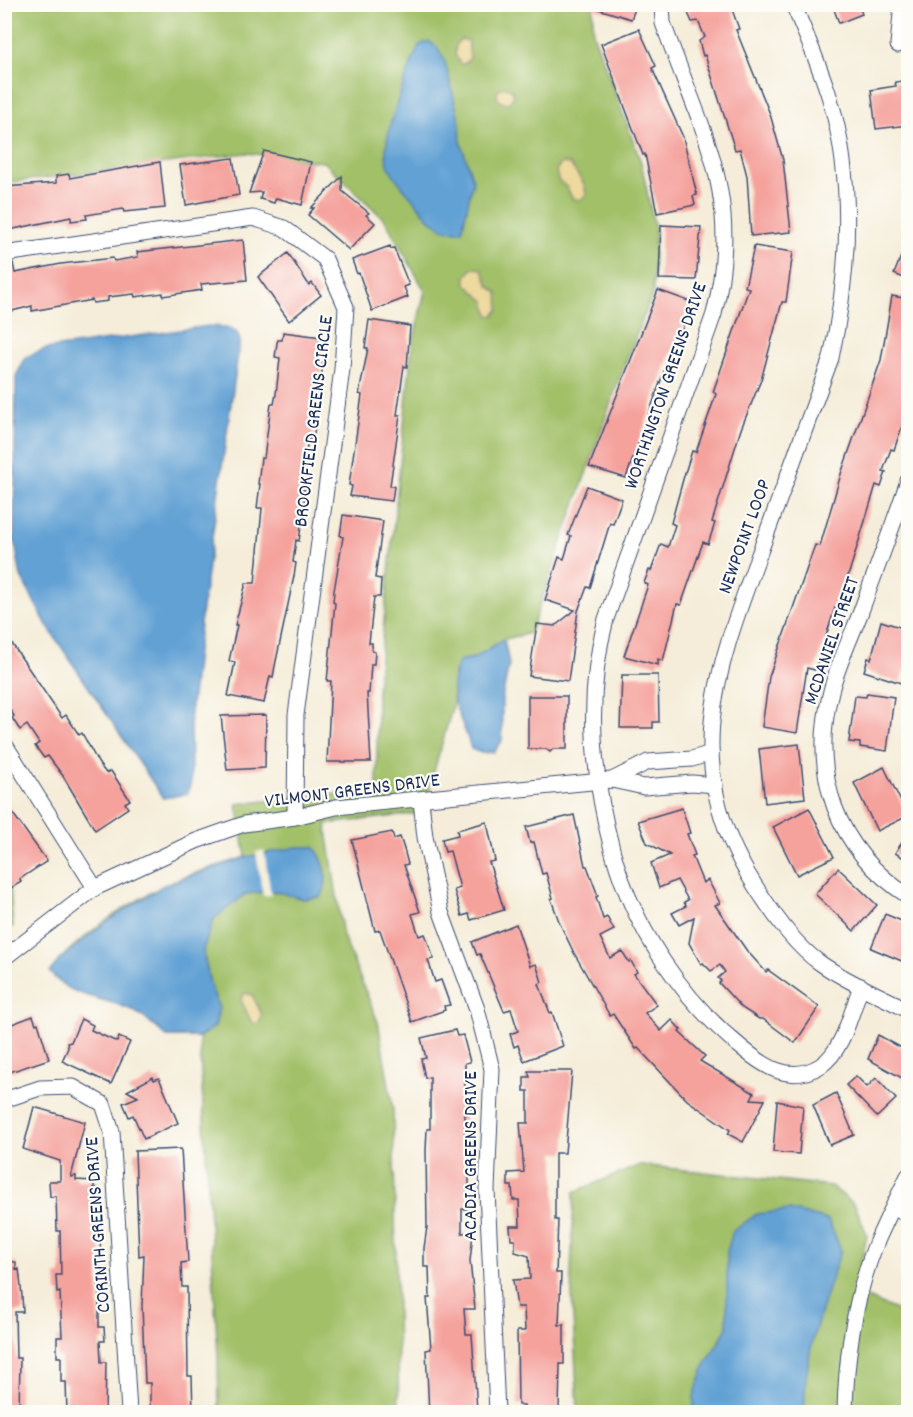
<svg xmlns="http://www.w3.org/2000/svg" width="913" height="1417" font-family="Dekko,sans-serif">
	<rect width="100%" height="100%" fill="#fdfcf7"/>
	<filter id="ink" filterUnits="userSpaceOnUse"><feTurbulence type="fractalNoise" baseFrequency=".0167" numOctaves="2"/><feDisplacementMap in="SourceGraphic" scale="12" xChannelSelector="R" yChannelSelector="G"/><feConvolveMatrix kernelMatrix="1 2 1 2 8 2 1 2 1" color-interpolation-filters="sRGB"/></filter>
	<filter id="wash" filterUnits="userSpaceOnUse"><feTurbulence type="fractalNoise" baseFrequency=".008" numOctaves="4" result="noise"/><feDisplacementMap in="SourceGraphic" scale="24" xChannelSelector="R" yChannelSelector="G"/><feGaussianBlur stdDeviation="1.35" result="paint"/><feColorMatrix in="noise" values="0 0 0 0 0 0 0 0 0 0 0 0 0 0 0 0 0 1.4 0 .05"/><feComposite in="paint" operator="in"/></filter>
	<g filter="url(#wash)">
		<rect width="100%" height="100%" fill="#f5edd9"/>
		<g fill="#a1c068" stroke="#5e7863" stroke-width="1.5">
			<path d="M5,5h588v28l48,129 14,67 -2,64 -35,89 -88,251 -25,6 -31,19 -15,3 -5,12 -1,32 -23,80v27l-104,12 17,112 35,86 15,87 6,303h-180l-1,-56 -19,-319h-32c-13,-12 -26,-24 -42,-30 -27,-11 -56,-10 -75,-35 22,-32 78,-68 113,-86 25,-13 56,-20 83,-29l-9,-53 140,-14v-101l35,-343 13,-55 -40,-71 -61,-58 -78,-9 -241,30z"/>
			<polygon points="5,879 10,888 13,926 5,932"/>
			<polygon points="640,1165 831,1186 855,1205 867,1235 855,1293 908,1315 908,1412 578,1412 571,1275 574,1192"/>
		</g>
		<g fill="#eeda9e" stroke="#84847e" stroke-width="1.5">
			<polygon points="461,39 468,41 470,58 464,64 460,64 455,54 456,44"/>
			<circle cx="505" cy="95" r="8"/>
			<polygon points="562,163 570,164 584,184 586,194 581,200 572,198 567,187 558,180 556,170"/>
			<polygon points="473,268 482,269 489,286 498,293 499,310 493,316 489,315 485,301 466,284 466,276"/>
			<polygon points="244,993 252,995 261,1013 261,1020 257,1024 252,1023 241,1000"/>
		</g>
		<g fill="#62a1d4" stroke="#3e6899" stroke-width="1.5">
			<path d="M429,41l8,6 8,14 15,62 1,20 12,37 -11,51c-22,1 -31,-9 -44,-26 -10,-13 -31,-32 -32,-50 -1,-28 22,-83 33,-110z"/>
			<polygon points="209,326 226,327 236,331 240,340 201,616 190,715 191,783 187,794 163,798 48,627 21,577 14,537 16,376 26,357 45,349"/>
			<path d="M504,639l5,25 -7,35v42l-8,11 -13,1 -10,-4c-9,-34 -28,-51 -12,-88l15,-3z"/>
			<path d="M297,847h17c12,14 16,34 7,50l-18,2 -29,-8 -28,3 -32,25 -11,31 7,34 9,24 -4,19 -16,10h-32c-13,-12 -26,-24 -42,-30 -27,-11 -56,-10 -75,-35l9,-12 47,-38 58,-37 82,-28z"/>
			<path d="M790,1210l38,10 13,30c-17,51 -39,107 -36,162h-111v-16l10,-29 23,-39v-77l6,-20 24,-17z"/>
		</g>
		<polygon fill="#f5edd9" points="264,850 271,895 263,896 256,852"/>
		<g id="blocks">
			<g fill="#f5a29d">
				<polygon points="593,4 637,4 631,19 592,7"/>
				<polygon points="684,4 730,4 739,29 736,30 770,114 783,160 791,232 751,236 747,176 740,149 735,150 705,55 703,56 699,41 705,37 698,21 692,22"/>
				<polygon points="832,4 858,4 862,14 839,23"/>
				<polygon points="639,29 656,66 652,68 683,137 697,195 693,196 695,205 657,213 645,154 643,155 601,44"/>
				<polygon points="909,80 909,125 876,129 871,90 896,86 895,82"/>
				<polygon points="264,151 311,162 302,205 276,198 274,203 260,199 262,192 249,193"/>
				<polygon points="233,158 239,195 186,205 180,165"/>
				<polygon points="160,162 165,208 124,212 123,209 86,215 87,219 71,221 71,217 4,231 4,187 56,183 56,176 69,174 70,178"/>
				<polygon points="342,176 342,191 369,213 366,215 375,223 349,250 308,215 314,208 311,208"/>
				<polygon points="661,225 701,227 696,280 659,279"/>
				<polygon points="908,239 909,239 909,280 894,274"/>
				<polygon points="243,240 247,280 201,284 202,290 163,296 163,293 135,297 134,294 108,297 108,301 93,303 92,300 32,311 32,306 4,313 4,264 13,263 15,273 61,264 113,258 114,261 138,257 137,252"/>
				<polygon points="390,246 391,249 394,248 409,285 404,287 408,297 372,311 359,273 357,274 352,260"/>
				<polygon points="754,246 793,252 786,302 782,302 761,380 741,429 712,522 715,523 708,544 703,542 681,605 677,604 663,661 658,659 658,665 624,656 648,585 644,583 649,570 651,571 661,544 668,547 675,525 671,523 684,476 692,451 696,452 716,394 713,392 749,288 745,287"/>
				<polygon points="288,253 309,285 312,283 321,295 289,321 258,277"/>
				<polygon points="658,290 694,303 689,319 686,318 674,353 671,352 626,478 589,467"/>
				<polygon points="892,296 909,299 909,398 905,408 908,409 894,450 891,449 883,471 886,472 881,487 876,485 838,609 835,608 815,670 807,668 797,733 762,727 769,677 815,545 820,546 841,474 881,360"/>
				<polygon points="369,320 410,326 407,367 404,366 397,415 400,415 390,486 394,486 392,501 350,496 352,486 349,485 362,395 359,394 368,348 365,348"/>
				<polygon points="283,332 321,337 318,361 323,362 321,379 316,378 315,385 311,425 315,426 313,440 308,439 301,490 306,490 299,541 296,540 293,562 296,563 294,576 275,666 273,677 270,676 264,703 228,696 235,662 229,661 237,625 235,625 246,583 255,583 262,508 257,508 260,484 258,484 261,458 264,458 271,404 274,404 276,394 280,358 275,357 277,343 278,340 282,340"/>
				<polygon points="587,486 622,499 613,524 610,523 590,588 587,587 578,611 568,681 529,676 537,624 555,626 575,610 545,600 559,557 564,559 571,536 568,535"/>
				<polygon points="343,515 383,521 375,578 381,579 380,597 374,597 369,643 372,643 372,651 375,652 374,664 371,664 369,693 367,693 371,762 327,762 331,681 327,681 335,603 333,602 334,591 343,537 340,536"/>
				<polygon points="881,621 909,630 909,660 901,683 864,671 868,658 871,659"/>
				<polygon points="4,632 62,718 66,715 79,735 82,733 99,764 106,773 111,771 130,800 125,803 128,808 95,830 63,776 48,756 44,758 35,746 39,743 27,725 20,730 12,718 14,716 4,701"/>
				<polygon points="622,675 658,675 659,722 653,722 653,728 620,728"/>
				<polygon points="867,693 894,697 887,751 860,747 860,743 849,742 855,696 866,697"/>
				<polygon points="528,696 567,696 567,749 553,749 550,752 546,749 528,749"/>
				<polygon points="266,715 265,768 227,770 221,716"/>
				<polygon points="799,744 805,798 765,803 759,749"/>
				<polygon points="884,767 908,816 877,831 854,783"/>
				<polygon points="4,801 47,861 20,879 21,882 11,888 4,878"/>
				<polygon points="682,808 690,833 687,834 695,855 692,856 703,883 708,880 720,903 715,905 747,951 766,972 768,970 819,1007 795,1043 763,1019 759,1019 742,1008 719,983 721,981 718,978 725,972 720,965 711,971 703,963 701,964 689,943 694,917 679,925 672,913 686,906 684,902 688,900 677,880 659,888 651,863 670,855 647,843 638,821"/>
				<polygon points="809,808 834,857 797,875 773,827"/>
				<polygon points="574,815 585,866 587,866 598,896 596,897 603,919 607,917 614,930 600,937 610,958 622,951 629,962 631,961 637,972 634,974 657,1005 645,1013 661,1031 672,1020 681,1030 679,1032 705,1056 700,1061 754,1093 751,1099 765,1100 743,1142 728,1134 730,1130 687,1100 638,1048 636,1049 613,1014 610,1016 574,953 560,924 551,899 553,898 546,873 542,874 534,842 530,843 526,827"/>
				<polygon points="487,822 495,861 489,862 504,910 471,920 469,914 462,916 454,890 460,888 450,851 445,852 442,839 458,835 457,830"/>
				<polygon points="392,832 394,839 400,837 404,849 408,864 404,865 420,912 412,914 419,936 425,934 434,959 428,960 435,982 441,980 450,1005 444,1006 445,1010 412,1022 380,930 375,931 352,840"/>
				<polygon points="909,832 909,861 895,853"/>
				<polygon points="838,868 877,905 854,931 815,894"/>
				<polygon points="885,914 909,924 909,964 871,948"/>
				<polygon points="516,924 530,966 536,964 542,982 539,984 550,1013 552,1012 563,1046 524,1061 518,1045 514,1047 510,1034 518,1031 511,1009 504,1011 480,954 477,955 472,942"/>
				<polygon points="33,1016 36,1024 38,1023 49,1059 4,1074 4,1027"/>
				<polygon points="81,1019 93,1025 91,1030 117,1042 119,1037 130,1042 111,1084 62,1061 68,1048 67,1043 71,1042"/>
				<polygon points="455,1030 457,1036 463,1035 470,1062 465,1063 465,1088 472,1088 472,1114 465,1114 465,1136 469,1136 469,1209 462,1209 462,1233 473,1233 470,1261 475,1309 464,1309 466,1334 472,1334 477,1410 429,1413 426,1350 431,1349 427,1298 430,1298 429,1267 424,1267 424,1248 427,1227 426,1150 427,1129 430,1129 430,1077 425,1078 421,1059 426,1058 421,1038"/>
				<polygon points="878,1035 909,1052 909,1082 868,1059"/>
				<polygon points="528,1071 572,1071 565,1153 555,1153 555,1220 558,1220 556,1273 561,1273 559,1325 564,1325 564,1364 560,1364 559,1411 524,1411 524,1405 518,1405 517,1331 525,1331 524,1307 517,1307 513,1280 530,1279 529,1256 515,1252 515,1240 511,1240 510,1226 520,1226 519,1200 513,1200 512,1186 508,1186 508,1173 524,1172 520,1123 528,1123 528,1091 524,1091 524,1077 530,1077"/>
				<polygon points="856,1076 867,1087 876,1078 896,1099 877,1117 846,1085"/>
				<polygon points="153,1077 154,1080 159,1078 178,1123 144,1139 133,1115 129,1117 123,1103 138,1097 127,1091"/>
				<polygon points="836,1093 854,1135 830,1145 813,1105"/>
				<polygon points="777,1101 803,1106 799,1154 773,1152"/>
				<polygon points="34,1107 85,1122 71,1177 76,1176 76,1180 94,1181 94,1188 98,1188 101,1261 99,1261 99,1327 104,1327 105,1341 100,1341 101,1362 106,1362 105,1413 67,1413 66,1382 61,1382 61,1357 57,1357 57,1337 62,1337 60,1292 57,1293 56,1275 61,1275 60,1231 57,1231 56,1196 50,1197 49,1181 60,1181 60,1161 23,1149"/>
				<polygon points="181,1149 188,1262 181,1263 182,1287 187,1287 188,1376 192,1376 193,1413 150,1413 150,1383 145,1383 142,1306 144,1255 139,1256 135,1151"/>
				<polygon points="4,1262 16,1262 16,1270 19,1269 22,1296 23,1312 15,1312 16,1358 20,1358 19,1413 4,1413"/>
			</g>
		</g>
	</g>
	<g filter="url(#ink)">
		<use href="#blocks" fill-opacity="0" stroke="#3c4c70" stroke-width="1.5"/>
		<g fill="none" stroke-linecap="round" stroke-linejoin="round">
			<g stroke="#3c4c70" stroke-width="17">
				<g id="street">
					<path d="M662,4l1,19c38,108 81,172 51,291l-108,305c-21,79 -14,157 7,234 21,75 69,147 129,195 23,19 48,36 78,18 23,-14 32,-56 41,-80"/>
					<path d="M793,4c13,31 27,62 37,95 25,84 19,175 1,259 -22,61 -45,122 -67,183 -48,130 -89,227 -3,354 16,24 35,51 59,68 27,19 59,32 88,47"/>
					<polyline points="898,45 902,4"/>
					<polyline points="4,254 253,218 284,228 325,259 346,307 342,369 296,715 295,817"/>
					<path d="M908,481c-15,45 -32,89 -48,133 -10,25 -22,51 -29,77 -21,83 5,158 77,205"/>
					<polyline points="4,743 95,888"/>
					<polyline points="612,780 648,762 692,759 711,753"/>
					<polyline points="421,801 425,837 441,912 477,1009 492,1069 487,1190 497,1412"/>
					<polyline points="4,958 95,888 196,841 244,824 295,817 336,807 612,780 644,787 692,783 715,785"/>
					<polyline points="4,1100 40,1088 73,1087 103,1104 112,1132 129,1412"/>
					<polyline points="893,1208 908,1214"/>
					<path d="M845,1412c1,-55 10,-114 30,-166 10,-24 22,-47 33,-70"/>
				</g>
			</g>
			<use href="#street" stroke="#fff" stroke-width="15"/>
		</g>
	</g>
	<g text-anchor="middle" stroke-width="4.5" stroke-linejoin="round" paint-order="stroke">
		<g font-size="20" fill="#1b2f5e" stroke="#fdfcf7">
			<text transform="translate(664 385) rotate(-71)" y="7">WORTHINGTON GREENS DRIVE</text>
			<text transform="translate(312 421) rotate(-83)" y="7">BROOKFIELD GREENS CIRCLE</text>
			<text transform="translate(743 536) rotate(-70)" y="7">NEWPOINT LOOP</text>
			<text transform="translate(830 640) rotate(-71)" y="7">MCDANIEL STREET</text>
			<text transform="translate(352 789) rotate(-7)" y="7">VILMONT GREENS DRIVE</text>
			<text transform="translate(469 1156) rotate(-90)" y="7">ACADIA GREENS DRIVE</text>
			<text transform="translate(96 1225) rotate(-94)" y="7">CORINTH GREENS DRIVE</text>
		</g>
	</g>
	<rect width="913" height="1417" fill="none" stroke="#fdfcf7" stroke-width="24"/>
</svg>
